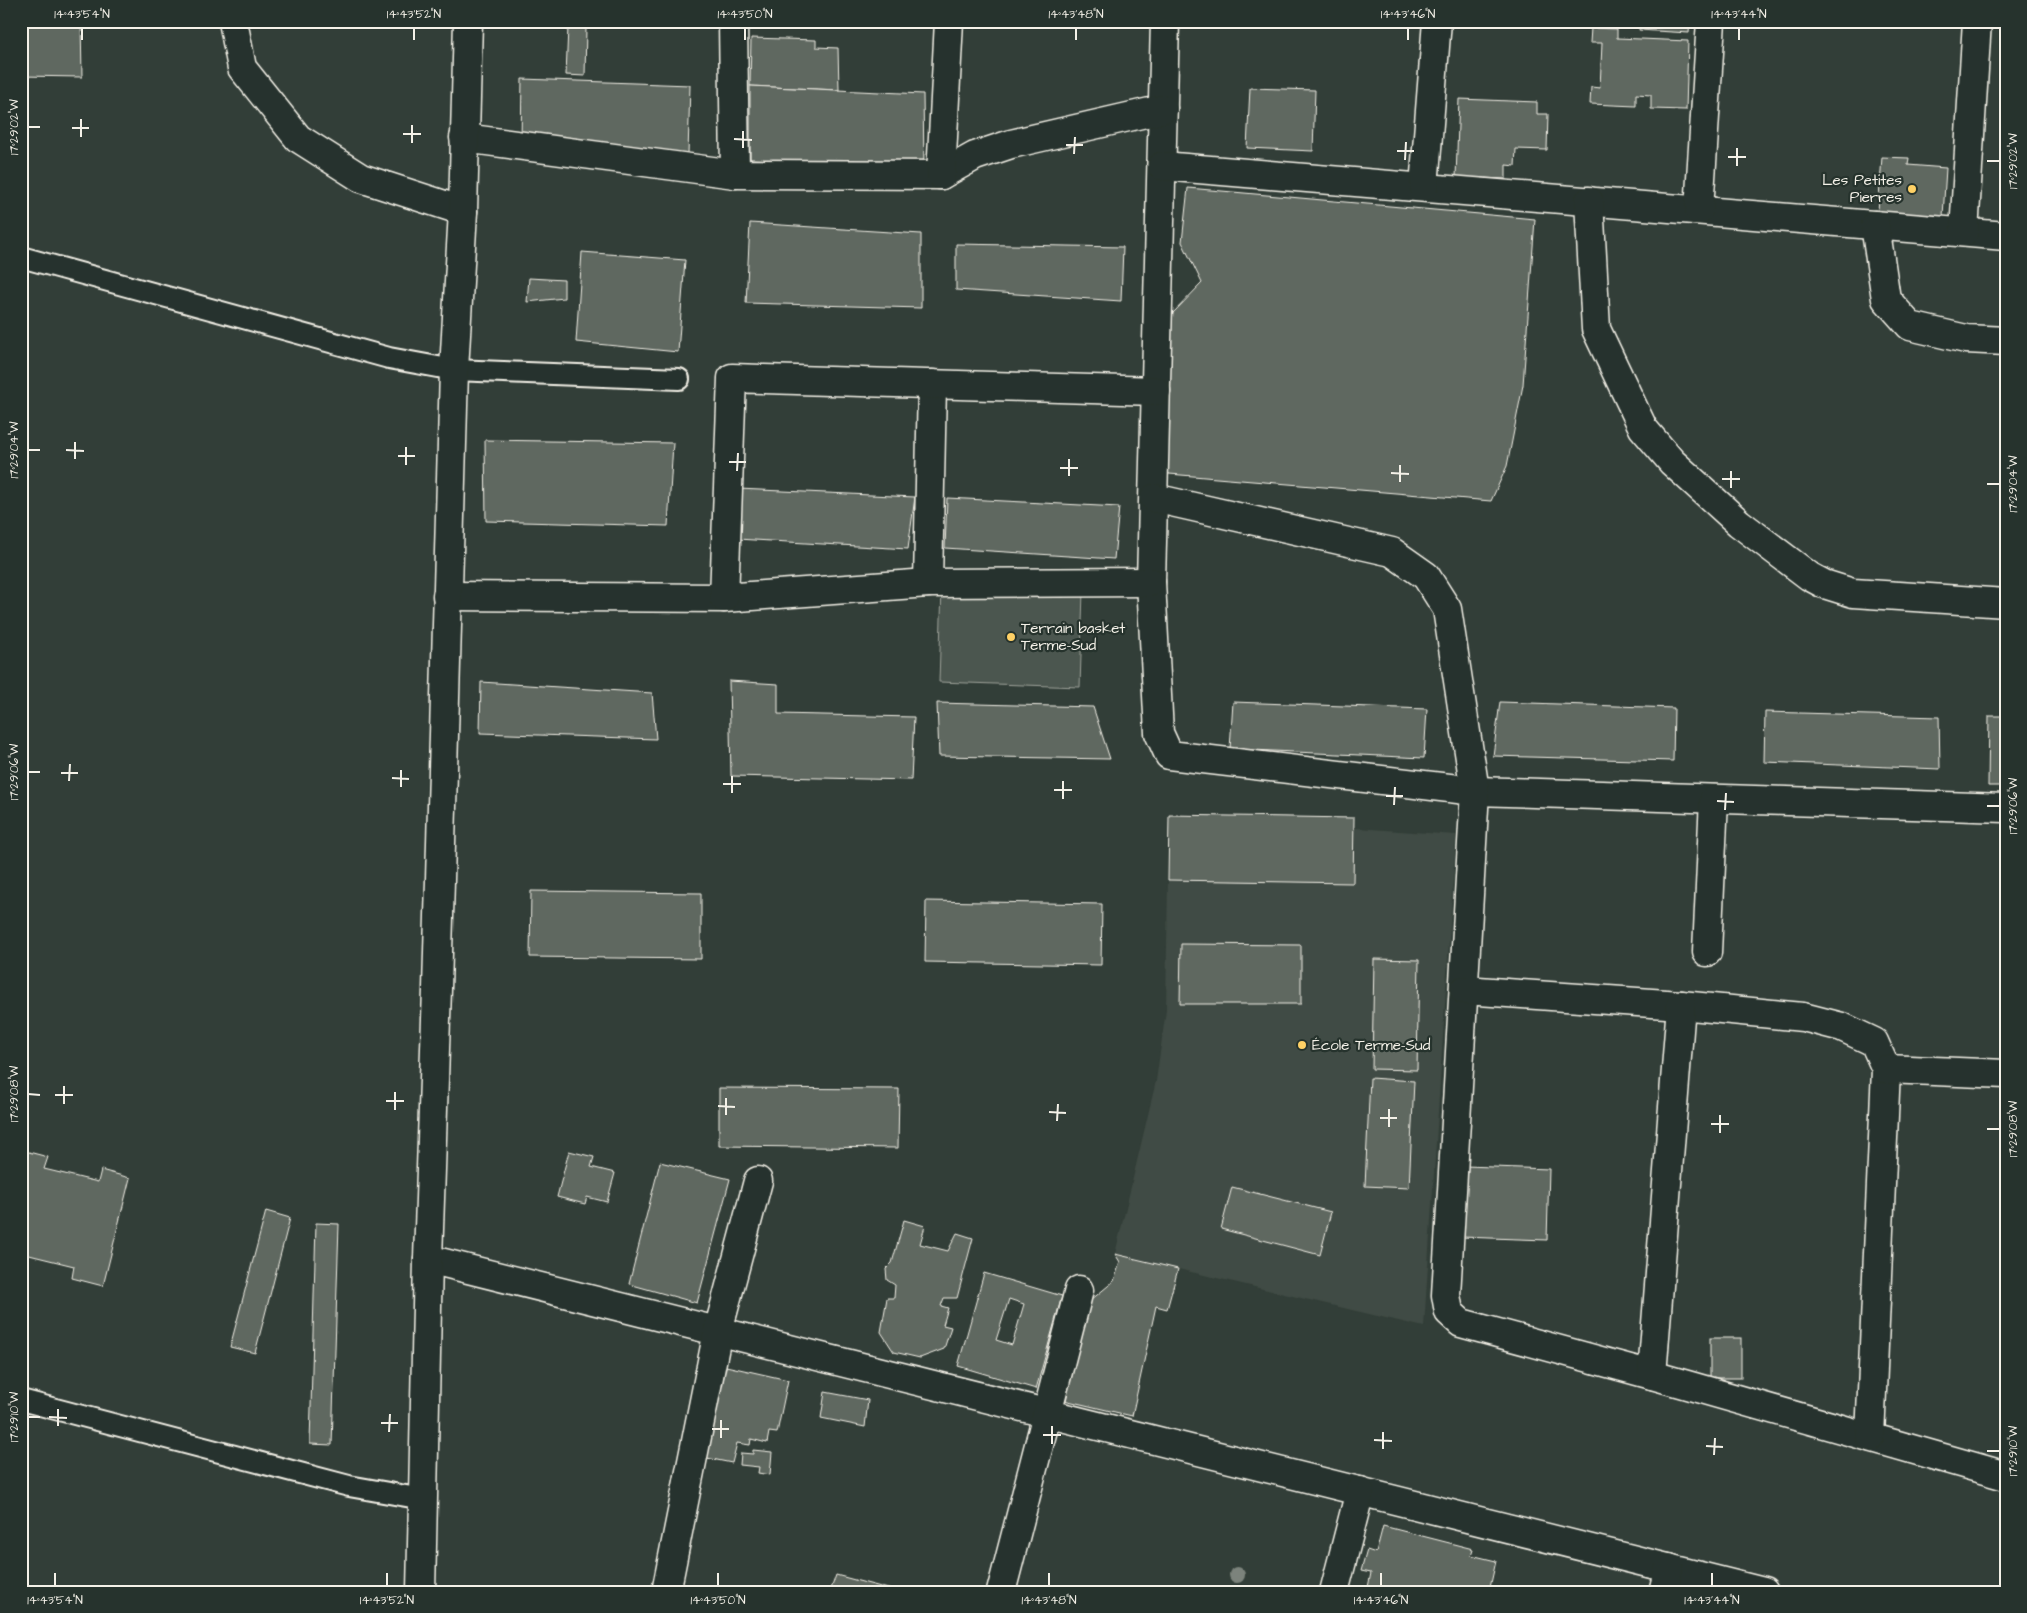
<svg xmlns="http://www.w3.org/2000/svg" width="2027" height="1613" font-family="'Architects Daughter',sans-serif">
	<rect width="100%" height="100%" fill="#323e38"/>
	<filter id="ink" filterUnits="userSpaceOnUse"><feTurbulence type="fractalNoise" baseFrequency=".02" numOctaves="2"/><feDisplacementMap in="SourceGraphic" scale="10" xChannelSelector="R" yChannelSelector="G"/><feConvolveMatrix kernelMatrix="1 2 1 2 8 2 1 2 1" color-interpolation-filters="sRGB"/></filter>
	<g filter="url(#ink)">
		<polygon fill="#404b44" points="1169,815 1456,835 1424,1327 1115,1254 1156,1081 1166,1010"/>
		<polygon fill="#4c564f" stroke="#a0a49c" points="942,587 1083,591 1080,687 939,682"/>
		<g fill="#5f6861" stroke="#f4f1e8" fill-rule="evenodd">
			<polygon points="21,21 81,21 82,77 21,76"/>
			<polygon points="1640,21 1690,21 1689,33 1639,30"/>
			<polygon points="568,27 586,28 585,76 566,75"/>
			<polygon points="1591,28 1617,29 1617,38 1688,41 1686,110 1651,109 1651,95 1636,94 1636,106 1590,104 1591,87 1600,88 1602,43 1590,43"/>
			<polygon points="751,38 816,40 816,47 838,48 839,90 750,86"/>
			<polygon points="522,79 690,85 688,154 521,140"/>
			<polygon points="750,86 923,94 924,167 750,159"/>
			<polygon points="1250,88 1315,90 1313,151 1247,148"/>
			<polygon points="1459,99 1537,102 1537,114 1548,114 1547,150 1516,149 1515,166 1506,165 1506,179 1456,177"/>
			<polygon points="1882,157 1909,158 1908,165 1946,168 1943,216 1878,211"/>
			<polygon points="1188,188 1535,219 1523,385 1507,466 1491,501 1169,474 1163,460 1162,391 1173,313 1202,283 1182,242"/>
			<polygon points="750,223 921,234 921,308 746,303"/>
			<polygon points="956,244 1123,247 1121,301 956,290"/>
			<polygon points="582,252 685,260 678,352 576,342"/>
			<polygon points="529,278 564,280 564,298 527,302"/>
			<polygon points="485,440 673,443 668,526 486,521"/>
			<polygon points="738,489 915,497 908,549 737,539"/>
			<polygon points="947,498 1119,507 1114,559 945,548"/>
			<polygon points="729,681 778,684 778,714 914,717 911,780 731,776"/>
			<polygon points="481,682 652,693 656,739 480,733"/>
			<polygon points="1233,702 1427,709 1424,758 1230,749"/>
			<polygon points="1500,702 1674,708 1673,761 1493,756"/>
			<polygon points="937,703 1093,707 1110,759 939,756"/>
			<polygon points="1765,712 1939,717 1940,769 1764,762"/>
			<polygon points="1989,716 2006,716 2006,786 1988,786"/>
			<polygon points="1169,815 1354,818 1353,883 1168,880"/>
			<polygon points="531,891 701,893 701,959 530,957"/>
			<polygon points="926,901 1102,904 1101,965 925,962"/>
			<polygon points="1181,944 1301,945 1301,1004 1180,1004"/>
			<polygon points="1374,959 1419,960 1417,1070 1372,1069"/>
			<polygon points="1370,1078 1414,1081 1409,1188 1365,1186"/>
			<polygon points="719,1088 899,1089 898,1148 719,1146"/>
			<polygon points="21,1150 48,1157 44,1169 98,1182 101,1170 130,1178 103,1286 72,1278 74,1266 21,1253"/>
			<polygon points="569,1151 594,1157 591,1167 615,1173 607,1202 587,1197 585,1204 557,1197"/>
			<polygon points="660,1162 730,1179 697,1303 629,1284"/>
			<polygon points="1465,1166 1549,1169 1547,1240 1461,1237"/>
			<polygon points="1232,1187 1331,1212 1320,1255 1221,1229"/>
			<polygon points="266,1211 290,1218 255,1353 230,1347"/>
			<polygon points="904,1220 925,1226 920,1244 948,1251 957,1233 973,1238 957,1298 944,1298 941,1306 948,1308 943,1325 951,1327 944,1349 920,1358 894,1352 881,1332 887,1298 894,1298 895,1285 887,1280 886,1269 892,1263"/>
			<polygon points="316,1223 339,1224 332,1445 310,1444"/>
			<polygon points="1115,1254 1178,1269 1167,1309 1156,1306 1132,1416 1064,1400 1091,1300 1114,1281 1120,1262"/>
			<path d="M984,1273l78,23 -26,93 -78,-23zM1009,1299l15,5 -12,41 -16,-5z"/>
			<rect x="1710" y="1338" width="31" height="40"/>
			<polygon points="726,1366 788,1380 777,1433 769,1432 767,1443 751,1439 750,1445 737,1443 732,1463 707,1458"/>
			<polygon points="825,1392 868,1400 865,1427 821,1418"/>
			<polygon points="753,1450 772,1452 770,1475 758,1473 759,1467 740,1465 741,1453 753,1454"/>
			<polygon points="1383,1526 1473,1549 1471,1555 1496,1561 1489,1592 1367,1592 1371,1573 1361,1571 1367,1550 1376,1553"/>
			<polygon points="836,1575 892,1590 892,1592 830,1592"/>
		</g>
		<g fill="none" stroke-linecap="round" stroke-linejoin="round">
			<g stroke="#f4f1e8" stroke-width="24">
				<g id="lane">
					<polyline points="21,257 389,358 454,370 679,379"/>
					<polyline points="21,1400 349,1486 423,1499"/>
				</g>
			</g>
			<g stroke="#f4f1e8" stroke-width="31">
				<g id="street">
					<polyline points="233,21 242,68 298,138 361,178 463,211"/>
					<polyline points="733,21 735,174"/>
					<polyline points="1165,21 1151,582 1159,733 1169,755 1475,791 2006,808"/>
					<polyline points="464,138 735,174 941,175 975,156 1011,144 1163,109"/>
					<polyline points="1162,166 2006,236"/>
					<polyline points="941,175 949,21"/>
					<polyline points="1424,187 1437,21"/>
					<polyline points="1589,201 1596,329 1643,428 1672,462 1739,523 1809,576 1824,584 1853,593 2006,603"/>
					<polyline points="1699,210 1711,21"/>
					<polyline points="1875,225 1886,299 1910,326 1966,339 2006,341"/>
					<polyline points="1964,232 1977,21"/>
					<polyline points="1154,498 1392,552 1426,576 1447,609 1475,791 1446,1295 1449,1312 1461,1323 1652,1375 2006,1476"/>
					<polyline points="928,583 932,384"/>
					<polyline points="447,596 724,598 928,583 1151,582"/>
					<polyline points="724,598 732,378 1156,391"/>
					<polyline points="1707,952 1714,799"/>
					<polyline points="1464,990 1681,1005 1803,1017 1842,1027 1874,1042 1886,1069 1870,1437"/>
					<polyline points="1886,1069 2006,1074"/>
					<polyline points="428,1259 1764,1592"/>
					<polyline points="1652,1375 1681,1005"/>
					<polyline points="421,1592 428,1259 437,989 454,370 463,211 468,21"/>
					<polyline points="666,1592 718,1331 758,1181"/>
					<polyline points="1001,1592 1079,1290"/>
					<polyline points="1334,1592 1360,1491"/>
					<polyline points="1663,1592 1669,1568"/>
				</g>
			</g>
			<use href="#lane" stroke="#26332d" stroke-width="20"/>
			<use href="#street" stroke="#26332d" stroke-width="28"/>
		</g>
		<circle fill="#7c837b" cx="1237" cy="1575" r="8"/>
	</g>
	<path fill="none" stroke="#f4f1e8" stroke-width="2" d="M82,40v-12M414,40v-12M745,40v-12M1076,40v-12M1408,40v-12M1739,40v-12M28,127h12M72,128h17M403,134h18M81,137v-18M734,139l18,1M412,143v-18M1066,145h17M743,148v-17M1397,151h17M1074,154l1,-17M1728,157h18M1405,160l1,-18M1987,161h13M1737,166v-18M28,450h12M66,450l18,1M398,456h17M75,459v-17M729,462h17M406,465v-18M1060,468h18M737,471l1,-18M1391,473l18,1M1069,476v-17M1722,479h18M1400,482v-17M1987,484h13M1731,488v-17M28,772h12M61,773h17M392,778l17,1M69,781l1,-17M723,784h18M401,787v-17M1054,790h18M732,793v-17M1386,796h17M1063,799v-18M1717,801l17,1M1394,805l1,-18M1987,806h13M1725,810l1,-17M28,1094l12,1M55,1095h18M386,1101h18M64,1104v-18M718,1106l17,1M395,1110v-18M1049,1112l17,1M726,1115v-17M1380,1118h17M1057,1121l1,-17M1711,1124h18M1389,1127v-18M1987,1129h13M1720,1133v-18M28,1417h12M49,1417l18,1M381,1423h17M58,1426v-17M712,1429h17M389,1432l1,-18M1043,1435h18M721,1438v-18M1374,1440l18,1M1052,1444v-18M1706,1446l17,1M1383,1449v-17M1987,1451h13M1714,1455l1,-17M55,1586v-13M387,1586v-13M718,1586v-13M1049,1586v-13M1381,1586v-13M1712,1586v-13"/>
	<g fill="#ffd166" stroke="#26332d" stroke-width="2">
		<circle cx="1912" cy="189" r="5"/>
		<circle cx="1011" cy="637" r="5"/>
		<circle cx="1302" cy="1045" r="5"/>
	</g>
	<g text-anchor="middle" stroke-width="4.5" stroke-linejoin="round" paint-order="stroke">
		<g font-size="15" fill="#f4f1e8" stroke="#26332d" text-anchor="start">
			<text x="1902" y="185" text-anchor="end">Les Petites<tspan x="1902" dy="17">Pierres</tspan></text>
			<text x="1021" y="633">Terrain basket<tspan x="1021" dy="17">Terme-Sud</tspan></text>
			<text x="1312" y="1050">École Terme-Sud</text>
		</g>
	</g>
	<rect width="2027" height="1613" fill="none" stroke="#26332d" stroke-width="55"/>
	<rect x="28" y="28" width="1972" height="1558" fill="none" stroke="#f4f1e8" stroke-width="2"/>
	<g font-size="12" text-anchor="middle" fill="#f4f1e8">
		<text x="82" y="18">14°43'54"N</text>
		<text x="414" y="18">14°43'52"N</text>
		<text x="745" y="18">14°43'50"N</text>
		<text x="1076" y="18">14°43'48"N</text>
		<text x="1408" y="18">14°43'46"N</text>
		<text x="1739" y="18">14°43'44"N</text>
		<text transform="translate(14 127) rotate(-90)" y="4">17°29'02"W</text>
		<text transform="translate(2013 161) rotate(-90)" y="4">17°29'02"W</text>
		<text transform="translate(14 450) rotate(-90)" y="4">17°29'04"W</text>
		<text transform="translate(2013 484) rotate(-90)" y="4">17°29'04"W</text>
		<text transform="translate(14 772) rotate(-90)" y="4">17°29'06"W</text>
		<text transform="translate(2013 806) rotate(-90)" y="4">17°29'06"W</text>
		<text transform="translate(14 1094) rotate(-90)" y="4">17°29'08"W</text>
		<text transform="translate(2013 1129) rotate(-90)" y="4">17°29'08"W</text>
		<text transform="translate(14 1417) rotate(-90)" y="4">17°29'10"W</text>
		<text transform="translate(2013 1451) rotate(-90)" y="4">17°29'10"W</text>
		<text x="55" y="1604">14°43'54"N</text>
		<text x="387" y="1604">14°43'52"N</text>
		<text x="718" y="1604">14°43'50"N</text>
		<text x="1049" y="1604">14°43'48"N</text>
		<text x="1381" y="1604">14°43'46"N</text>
		<text x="1712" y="1604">14°43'44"N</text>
	</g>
</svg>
